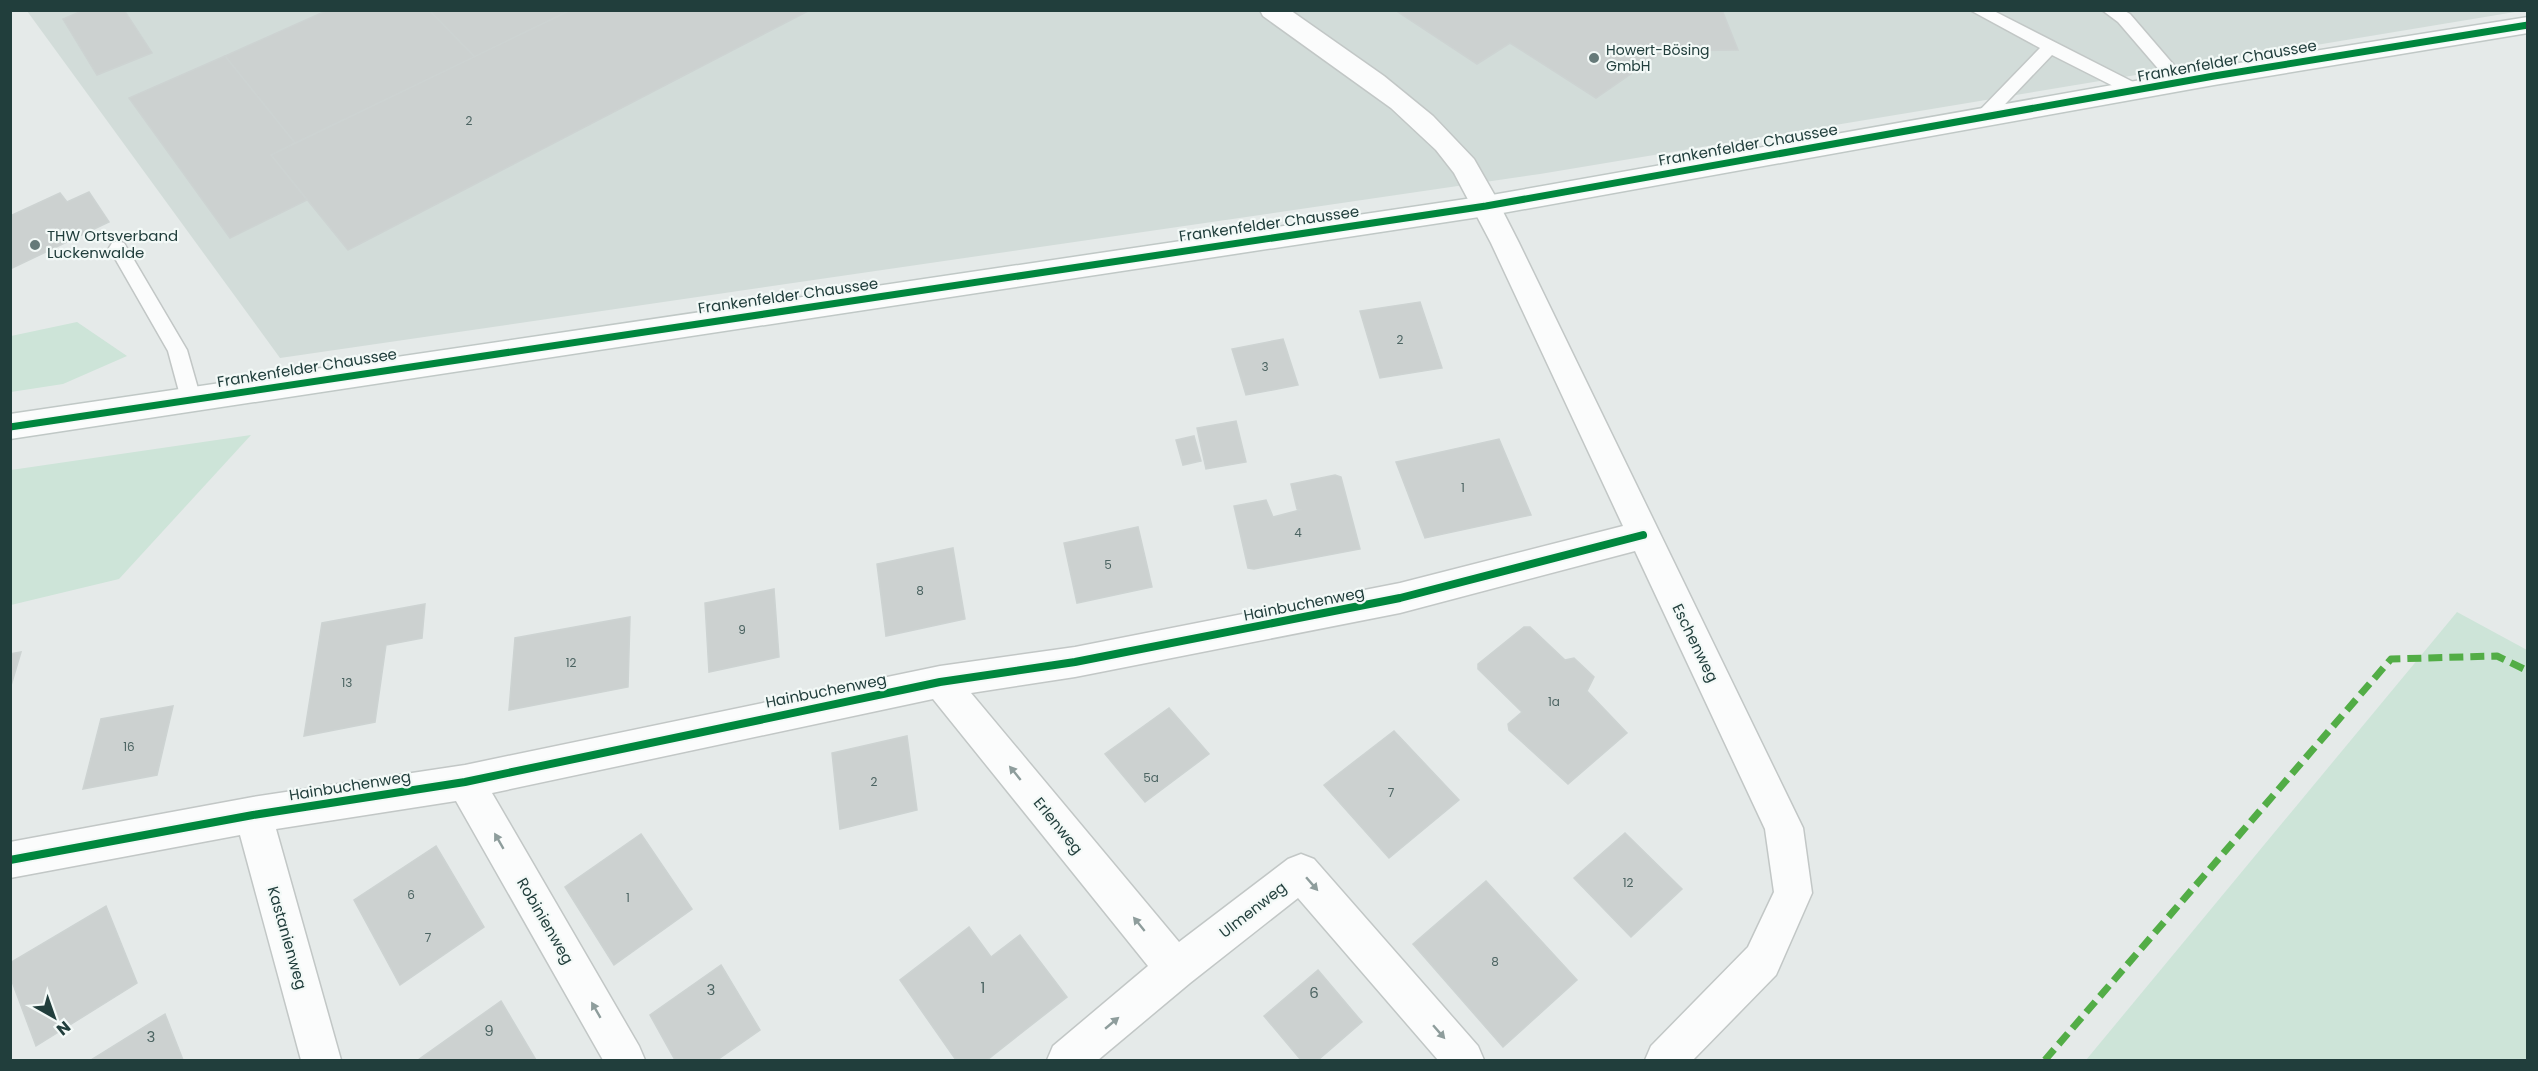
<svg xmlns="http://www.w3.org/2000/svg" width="2538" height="1071" font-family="Poppins,sans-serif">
	<rect width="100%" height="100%" fill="#e5eae9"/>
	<polygon fill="#d2dcd9" points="2527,10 1540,174 280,358 27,11"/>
	<g fill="#cde4d8">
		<polygon points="77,322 127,356 63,384 11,392 11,336"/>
		<polygon points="251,435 119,579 11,605 11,470"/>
		<polygon points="2457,612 2527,650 2527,1060 2086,1060"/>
	</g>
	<g fill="#ccd1d0" stroke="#cdd3d2" stroke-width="1.5">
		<polygon points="84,10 124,10 152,53 97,75 63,19"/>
		<polygon points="328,10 429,10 475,57 295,143 225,56"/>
		<polygon points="429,10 571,10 475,57"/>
		<polygon points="571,10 810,10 348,250 271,155"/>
		<polygon points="1395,10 1722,10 1738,50 1664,51 1596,98 1510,43 1477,64"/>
		<polygon points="225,56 295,143 271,155 307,200 230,238 129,98"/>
		<polygon points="89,192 109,222 10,269 10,216 60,193 67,202"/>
		<polygon points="1420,302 1442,368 1380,378 1360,311"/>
		<polygon points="1283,339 1298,385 1246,395 1232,349"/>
		<polygon points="1236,421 1246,462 1206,469 1197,428"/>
		<polygon points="1194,436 1201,461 1183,465 1176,440"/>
		<polygon points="1499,439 1531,515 1425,538 1396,462"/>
		<polygon points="1335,475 1341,477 1360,549 1254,569 1248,568 1234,506 1266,500 1273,517 1300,510 1297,509 1291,484"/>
		<polygon points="1138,527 1152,587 1077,603 1064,543"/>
		<polygon points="953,548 965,619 886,636 877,564"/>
		<polygon points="774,589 779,657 709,672 705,603"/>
		<polygon points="425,604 422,638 386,645 375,722 304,736 322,623"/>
		<polygon points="630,617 628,687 509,710 515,638"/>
		<polygon points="1524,627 1530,627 1565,660 1574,658 1594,677 1587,691 1627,733 1568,784 1509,730 1508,724 1522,712 1478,669 1478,664"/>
		<polygon points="21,652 10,689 10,654"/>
		<polygon points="173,706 157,775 83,789 101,719"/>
		<polygon points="1169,708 1209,754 1145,802 1105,754"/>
		<polygon points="1394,731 1459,800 1389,858 1324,785"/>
		<polygon points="907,736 917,810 840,829 832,753"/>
		<polygon points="1625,833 1682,889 1631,937 1574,878"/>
		<polygon points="641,834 692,909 614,965 565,887"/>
		<polygon points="436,846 484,927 400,985 354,900"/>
		<polygon points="1486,881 1577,980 1503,1047 1413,944"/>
		<polygon points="106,906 137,983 36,1046 10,976 10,963"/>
		<polygon points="969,927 991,957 1020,935 1067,997 987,1060 956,1060 900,980"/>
		<polygon points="721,965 760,1030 717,1060 675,1060 650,1015"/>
		<polygon points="1318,970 1362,1022 1318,1060 1301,1060 1264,1016"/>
		<polygon points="501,1001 536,1060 418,1060"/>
		<polygon points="165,1014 183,1060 91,1060"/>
	</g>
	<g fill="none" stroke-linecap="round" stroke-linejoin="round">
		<g stroke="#c2c7c6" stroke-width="3">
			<g id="lane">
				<polygon points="1970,10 1992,10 2141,86 2143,90 2141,94 2129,94 2052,55 1989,121 1977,121 1975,117 1977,113 2040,48"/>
				<polygon points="2102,10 2123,10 2130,14 2185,78 2187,82 2185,86 2173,86 2118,22"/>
				<polygon points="118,241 124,243 187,350 201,399 198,404 191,407 184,404 181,399 168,351 109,248 112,243"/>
			</g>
		</g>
		<g stroke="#c2c7c6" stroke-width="3">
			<polygon id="street" points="1260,10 1290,10 1384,76 1433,116 1474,159 1494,194 1519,243 1803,828 1812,893 1776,975 1693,1060 1645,1060 1651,1046 1748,947 1774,892 1765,829 1635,551 1400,613 1075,677 971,693 1179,942 1288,859 1301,854 1314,859 1478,1046 1484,1060 1438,1060 1298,898 1190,983 1098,1060 1047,1060 1053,1046 1148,966 933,699 492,793 639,1046 645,1060 603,1060 456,801 276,829 341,1060 301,1060 240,835 10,878 10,842 253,797 465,765 940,666 1075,647 1400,583 1623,526 1491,243 1454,173 1436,150 1391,108 1263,16"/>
		</g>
		<g stroke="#c0c8c6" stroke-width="3">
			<polygon id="secondary" points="2528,17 2528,33 2214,85 1486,216 10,439 10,414 1486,196 2214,67"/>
		</g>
		<use href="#lane" fill="#fbfcfc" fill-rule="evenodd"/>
		<use href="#street" fill="#fbfcfc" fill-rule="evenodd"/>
		<use href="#secondary" fill="#fbfcfc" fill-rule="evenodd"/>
		<polyline stroke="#52ad46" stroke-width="7" stroke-dasharray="14 7" stroke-linecap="butt" points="2045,1060 2391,659 2497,656 2528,671"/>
		<g stroke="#f3f9f7" stroke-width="10">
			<polyline id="cycleway-far1" points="10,427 1486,206 2214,76 2528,25"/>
		</g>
		<g stroke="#f3f9f7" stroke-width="12">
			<polyline id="cycleway" points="10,860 253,815 465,782 940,682 1075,662 1400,598 1643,535"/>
		</g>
		<use href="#cycleway-far1" stroke="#00873e" stroke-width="7"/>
		<use href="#cycleway" stroke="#00873e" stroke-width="8"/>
	</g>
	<defs><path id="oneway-solid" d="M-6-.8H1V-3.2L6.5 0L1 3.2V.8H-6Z" transform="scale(1.5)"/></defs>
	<g fill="#8e9d9c">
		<use href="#oneway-solid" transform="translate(1015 773) rotate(-129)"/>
		<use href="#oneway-solid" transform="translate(499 841) rotate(-120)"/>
		<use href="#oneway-solid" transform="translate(1312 884) rotate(49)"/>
		<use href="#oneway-solid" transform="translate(1139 924) rotate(-129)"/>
		<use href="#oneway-solid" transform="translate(596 1010) rotate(-120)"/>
		<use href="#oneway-solid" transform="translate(1112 1023) rotate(-40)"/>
		<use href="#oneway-solid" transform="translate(1439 1032) rotate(49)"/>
	</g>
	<g fill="#667a79" stroke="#f3f9f7" stroke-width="2">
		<circle cx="1594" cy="58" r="6"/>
		<circle cx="35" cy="245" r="6"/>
	</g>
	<g text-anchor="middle" stroke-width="4.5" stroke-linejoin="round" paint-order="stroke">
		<g font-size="12" fill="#4c6462">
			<text x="469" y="125">2</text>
			<text x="1400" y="344">2</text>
			<text x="1265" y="371">3</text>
			<text x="1463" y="492">1</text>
			<text x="1298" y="537">4</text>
			<text x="1108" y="569">5</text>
			<text x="920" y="595">8</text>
			<text x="742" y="634">9</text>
			<text x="571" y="667">12</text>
			<text x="347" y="687">13</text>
			<text x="1554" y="706">1a</text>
			<text x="129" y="751">16</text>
			<text x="1151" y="782">5a</text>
			<text x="874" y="786">2</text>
			<text x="1391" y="797">7</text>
			<text x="1628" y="887">12</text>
			<text x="411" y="899">6</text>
			<text x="628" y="902">1</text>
			<text x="428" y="942">7</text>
			<text x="1495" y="966">8</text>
		</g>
		<g font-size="14" fill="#213e3c" stroke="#f3f9f7" text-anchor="start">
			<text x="1606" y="55">Howert-Bösing<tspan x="1606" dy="16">GmbH</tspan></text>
		</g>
		<g font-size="15" fill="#213e3c" stroke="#f3f9f7">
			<text transform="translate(2227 61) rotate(-10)" y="5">Frankenfelder Chaussee</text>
			<text transform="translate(1748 145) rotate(-10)" y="5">Frankenfelder Chaussee</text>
			<text transform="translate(1269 224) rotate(-8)" y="5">Frankenfelder Chaussee</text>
			<text transform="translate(788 296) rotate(-8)" y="5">Frankenfelder Chaussee</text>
			<text transform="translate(307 368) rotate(-9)" y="5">Frankenfelder Chaussee</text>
			<text transform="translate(1304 604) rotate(-11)" y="5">Hainbuchenweg</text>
			<text transform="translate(1695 643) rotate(64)" y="5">Eschenweg</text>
			<text transform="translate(826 691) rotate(-11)" y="5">Hainbuchenweg</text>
			<text transform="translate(350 786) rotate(-9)" y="5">Hainbuchenweg</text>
			<text transform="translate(1058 826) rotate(51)" y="5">Erlenweg</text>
			<text transform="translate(1253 910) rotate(-38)" y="5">Ulmenweg</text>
			<text transform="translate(545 921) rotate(60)" y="5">Robinienweg</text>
			<text transform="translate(287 938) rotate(74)" y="5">Kastanienweg</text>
		</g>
		<g font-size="15" fill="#213e3c" stroke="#f3f9f7" text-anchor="start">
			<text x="47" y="241">THW Ortsverband<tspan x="47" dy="17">Luckenwalde</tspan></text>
		</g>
		<g font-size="15" fill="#4c6462">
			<text x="983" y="993">1</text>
			<text x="711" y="995">3</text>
			<text x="1314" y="998">6</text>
			<text x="489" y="1036">9</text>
			<text x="151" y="1042">3</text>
		</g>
	</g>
	<rect width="2538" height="1071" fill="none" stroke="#213e3c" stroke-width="24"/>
	<g transform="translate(54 1017) rotate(140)" stroke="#f3f9f7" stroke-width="4.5" paint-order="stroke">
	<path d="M0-4.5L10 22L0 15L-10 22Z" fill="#213e3c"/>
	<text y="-9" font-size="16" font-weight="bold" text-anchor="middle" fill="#213e3c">N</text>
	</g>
</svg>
